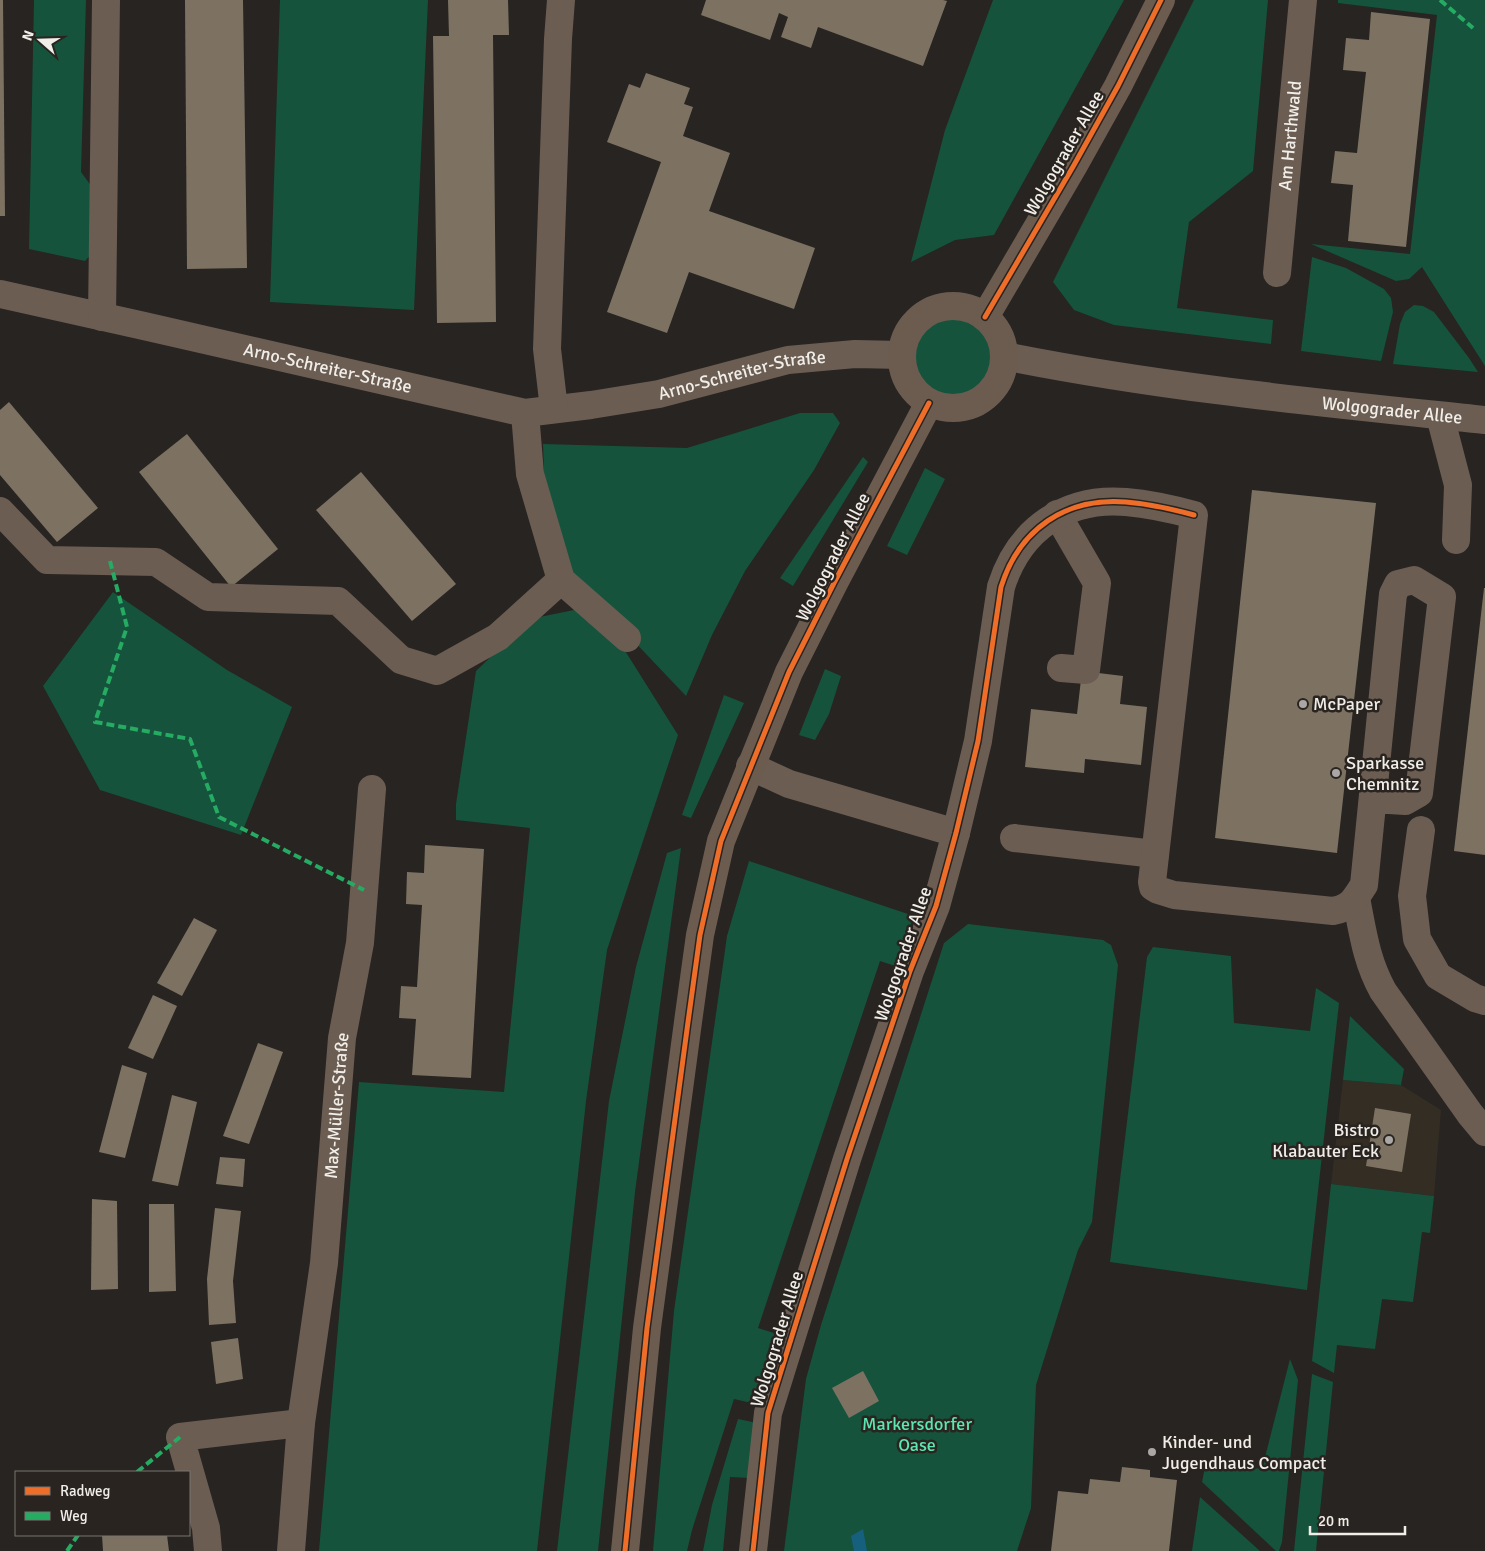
<svg xmlns="http://www.w3.org/2000/svg" width="1485" height="1551" font-family="Signika,sans-serif">
	<rect width="100%" height="100%" fill="#272421"/>
	<polygon fill="#342d23" points="1343,1080 1401,1085 1441,1110 1434,1196 1331,1184"/>
	<g fill="#15533d">
		<polygon points="34,0 86,0 81,172 97,194 96,249 85,261 29,249"/>
		<polygon points="280,0 428,0 414,310 270,302"/>
		<polygon points="993,0 1124,0 994,235 955,240 911,262 945,130"/>
		<polygon points="1194,0 1268,0 1253,171 1189,222 1177,308 1273,320 1271,344 1114,325 1074,310 1053,282"/>
		<polygon points="1338,0 1485,0 1485,366 1422,267 1409,279 1396,281 1311,244 1410,254 1437,15 1338,3"/>
		<polygon points="1312,257 1346,268 1384,289 1391,298 1393,312 1381,361 1301,351"/>
		<polygon points="1414,305 1423,306 1434,312 1469,358 1478,372 1393,364 1400,324 1405,312"/>
		<polygon points="940,317 968,318 989,337 993,362 978,389 956,398 933,392 916,375 910,355 919,332"/>
		<polygon points="800,413 833,413 840,423 814,470 745,571 712,635 686,696 570,574 545,497 543,444 687,448"/>
		<polygon points="863,457 868,462 793,586 780,578"/>
		<polygon points="925,468 945,479 907,555 887,546"/>
		<polygon points="113,592 227,670 292,707 241,835 100,790 43,686"/>
		<polygon points="574,610 612,630 678,735 607,950 586,1101 537,1551 319,1551 359,1082 504,1092 530,828 456,820 456,804 476,671 530,619"/>
		<polygon points="825,669 841,676 829,714 815,740 799,735"/>
		<polygon points="724,695 744,703 691,818 682,815"/>
		<polygon points="681,848 635,1192 598,1551 557,1551 609,1101 636,967 667,853"/>
		<polygon points="749,861 914,916 895,966 880,961 758,1328 777,1334 756,1404 734,1399 692,1530 687,1551 653,1551 674,1311 727,936"/>
		<polygon points="968,924 1103,940 1111,945 1118,965 1092,1222 1078,1250 1036,1385 1031,1508 1017,1551 784,1551 806,1379 821,1325 944,943"/>
		<polygon points="1153,947 1231,956 1234,1023 1310,1031 1316,988 1339,1003 1307,1290 1110,1262 1147,957"/>
		<polygon points="1350,1016 1404,1069 1401,1085 1343,1080"/>
		<polygon points="1331,1184 1434,1196 1430,1233 1422,1232 1413,1302 1382,1299 1375,1349 1337,1345 1334,1373 1312,1361"/>
		<polygon points="1290,1359 1298,1380 1282,1542 1279,1551 1276,1551 1202,1482 1206,1462 1262,1469"/>
		<polygon points="1312,1374 1333,1382 1316,1551 1294,1551"/>
		<polygon points="738,1419 757,1423 750,1478 730,1477 723,1551 703,1551 712,1505"/>
		<polygon points="1200,1497 1260,1551 1192,1551"/>
	</g>
	<polygon fill="#165f7d" points="863,1529 867,1551 854,1551 851,1536"/>
	<g fill="#7d7262">
		<polygon points="0,0 3,0 5,216 0,216"/>
		<polygon points="185,0 243,0 247,268 187,269"/>
		<polygon points="448,0 508,0 509,35 493,35 496,322 437,323 433,36 449,36"/>
		<polygon points="706,0 943,0 947,1 923,66 818,27 811,48 781,37 788,17 779,13 770,40 701,15"/>
		<polygon points="1371,12 1430,19 1406,247 1348,241 1353,185 1331,183 1335,151 1357,153 1366,72 1343,70 1346,38 1369,40"/>
		<polygon points="646,73 690,88 684,104 693,107 683,136 730,153 709,211 815,248 794,309 689,272 667,333 607,312 661,162 607,142 629,84 640,88"/>
		<polygon points="9,402 98,508 57,542 0,475 0,410"/>
		<polygon points="187,434 278,549 231,587 139,472"/>
		<polygon points="361,472 456,584 412,621 316,510"/>
		<polygon points="1252,490 1376,503 1337,853 1215,838"/>
		<polygon points="1484,588 1485,588 1485,855 1454,851"/>
		<polygon points="1082,671 1123,676 1120,704 1147,707 1141,765 1085,759 1084,773 1025,767 1031,709 1077,714"/>
		<polygon points="425,845 484,849 471,1078 412,1075 416,1019 399,1018 401,986 417,987 422,905 406,904 407,872 424,873"/>
		<polygon points="194,918 217,930 182,996 157,983"/>
		<polygon points="153,995 177,1006 153,1059 128,1048"/>
		<polygon points="258,1043 283,1052 249,1144 223,1136"/>
		<polygon points="122,1065 147,1073 125,1158 99,1152"/>
		<polygon points="172,1095 197,1102 178,1186 152,1181"/>
		<polygon points="1375,1108 1411,1114 1402,1172 1366,1166"/>
		<polygon points="220,1157 245,1159 243,1187 216,1184"/>
		<polygon points="92,1199 117,1201 118,1289 91,1290"/>
		<polygon points="149,1204 174,1204 176,1291 149,1292"/>
		<polygon points="215,1208 241,1211 233,1281 236,1323 209,1325 207,1279"/>
		<polygon points="238,1338 243,1379 216,1384 211,1342"/>
		<polygon points="863,1371 879,1401 849,1418 832,1388"/>
		<polygon points="1122,1467 1150,1470 1150,1477 1177,1480 1169,1551 1051,1551 1058,1491 1088,1494 1090,1479 1120,1482"/>
		<polygon points="102,1535 167,1535 169,1551 103,1551"/>
	</g>
	<g fill="none" stroke-linecap="round" stroke-linejoin="round">
		<g stroke="#6b5d52" stroke-width="28">
			<path id="s1" d="M1277,273l26,-273"/>
			<path id="s2" d="M0,294l144,32 381,87 66,-8 68,-11 129,-34 67,-6 46,1"/>
			<polyline points="102,317 106,0"/>
			<path id="s3" d="M1004,356c159,32 320,47 481,64"/>
			<polyline points="554,409 547,349 558,39 561,0"/>
			<polyline points="525,413 530,474 561,580 627,638"/>
			<polyline points="1440,416 1458,485 1456,540"/>
			<polyline points="0,511 47,560 156,562 208,597 338,601 401,660 437,671 498,637 561,580"/>
			<polyline points="1057,514 1097,583 1086,670 1061,668"/>
			<polyline points="750,766 789,784 956,833"/>
			<polyline points="1421,830 1412,896 1417,939 1438,976 1475,998 1485,1001"/>
			<polyline points="1014,838 1155,854"/>
			<path d="M1356,898c7,35 10,62 27,93l87,123 15,18"/>
			<polyline points="208,1551 206,1528 180,1437 301,1423"/>
			<path id="s4" d="M291,1551l10,-128 23,-160 18,-225 18,-95 12,-154"/>
			<path d="M753,1551l15,-138 79,-254 63,-188 26,-65 20,-73 22,-92 23,-154c18,-58 65,-90 125,-85 23,2 46,7 68,13l-42,367 1,5 5,3 16,5 159,16c19,-4 21,-11 31,-26l29,-291 5,-10 16,-4 28,17 -23,196 -14,8 -32,-2"/>
		</g>
		<g stroke="#6c5c50" stroke-width="28">
			<circle cx="953" cy="357" r="51"/>
			<polyline points="985,317 1074,165 1118,86 1161,0"/>
			<polyline points="625,1551 647,1328 688,1022 700,935 721,841 789,672 834,583 929,403"/>
		</g>
		<g stroke="#26ab63" stroke-width="4" stroke-dasharray="8 4" stroke-linecap="butt">
			<polyline points="1440,0 1473,28"/>
			<polyline points="110,561 127,627 95,722 190,739 219,817 364,890"/>
			<polyline points="137,1472 180,1437"/>
			<polyline points="67,1551 78,1535"/>
		</g>
		<g stroke="#29241f" stroke-width="8">
			<g id="cycleway">
				<polyline points="985,317 1074,165 1118,86 1161,0"/>
				<polyline points="625,1551 647,1328 688,1022 700,935 721,841 789,672 834,583 929,403"/>
				<path d="M753,1551l15,-138 79,-254 63,-188 26,-65 20,-73 22,-92 23,-154c18,-58 65,-90 125,-85 23,2 46,7 68,13"/>
			</g>
		</g>
		<use href="#cycleway" stroke="#ee6e29" stroke-width="5"/>
	</g>
	<g fill="#aaa7a4" stroke="#29241f" stroke-width="2">
		<circle cx="1303" cy="704" r="5"/>
		<circle cx="1336" cy="773" r="5"/>
		<circle cx="1389" cy="1140" r="5"/>
		<circle cx="1152" cy="1452" r="5"/>
	</g>
	<g text-anchor="middle" stroke-width="5" stroke-linejoin="round" paint-order="stroke">
		<g font-size="18" fill="#f1eeea" stroke="#29241f">
			<text dy="6" stroke="none"><textPath href="#s1" startOffset="138">Am Harthwald</textPath></text>
			<text transform="translate(1064 153) rotate(-60)" y="6">Wolgograder Allee</text>
			<text dy="6" stroke="none"><textPath href="#s2" startOffset="336">Arno-Schreiter-Straße</textPath></text>
			<text dy="6" stroke="none"><textPath href="#s2" startOffset="759">Arno-Schreiter-Straße</textPath></text>
			<text dy="6" stroke="none"><textPath href="#s3" startOffset="392">Wolgograder Allee</textPath></text>
			<text transform="translate(833 557) rotate(-63)" y="6">Wolgograder Allee</text>
			<text transform="translate(903 954) rotate(-71)" y="6">Wolgograder Allee</text>
			<text dy="6" stroke="none"><textPath href="#s4" startOffset="448">Max-Müller-Straße</textPath></text>
			<text transform="translate(777 1339) rotate(-73)" y="6">Wolgograder Allee</text>
		</g>
		<g font-size="18" fill="#f1eeea" stroke="#29241f" text-anchor="start">
			<text x="1313" y="710">McPaper</text>
			<text x="1346" y="769">Sparkasse<tspan x="1346" dy="21">Chemnitz</tspan></text>
			<text x="1379" y="1136" text-anchor="end">Bistro<tspan x="1379" dy="21">Klabauter Eck</tspan></text>
			<text x="1162" y="1448">Kinder- und<tspan x="1162" dy="21">Jugendhaus Compact</tspan></text>
		</g>
		<g font-size="18" fill="#5ce6b1" stroke="#29241f">
			<text x="917" y="1430">Markersdorfer<tspan x="917" dy="21">Oase</tspan></text>
		</g>
	</g>
	<rect x="15" y="1471" width="175" height="65" fill="#29241f" stroke="#797570"/>
	<rect x="25" y="1487" width="25" height="8" fill="#ee6e29" stroke="#797570"/>
	<text x="60" y="1496" font-size="15" fill="#f1eeea">Radweg</text>
	<rect x="25" y="1512" width="25" height="8" fill="#26ab63" stroke="#797570"/>
	<text x="60" y="1521" font-size="15" fill="#f1eeea">Weg</text>
	<g transform="translate(40 40) rotate(290)" stroke="#29241f" stroke-width="4" paint-order="stroke">
	<path d="M0-4L9 19L0 12L-9 19Z" fill="#f1eeea"/>
	<text y="-8" font-size="14" font-weight="bold" text-anchor="middle" fill="#f1eeea">N</text>
	</g>
	<path d="M1310 1526v8h95v-8" fill="none" stroke="#f1eeea" stroke-width="2.5"/>
	<text x="1318" y="1526" font-size="15" fill="#f1eeea" stroke="#29241f" stroke-width="4" paint-order="stroke">20 m</text>
</svg>
